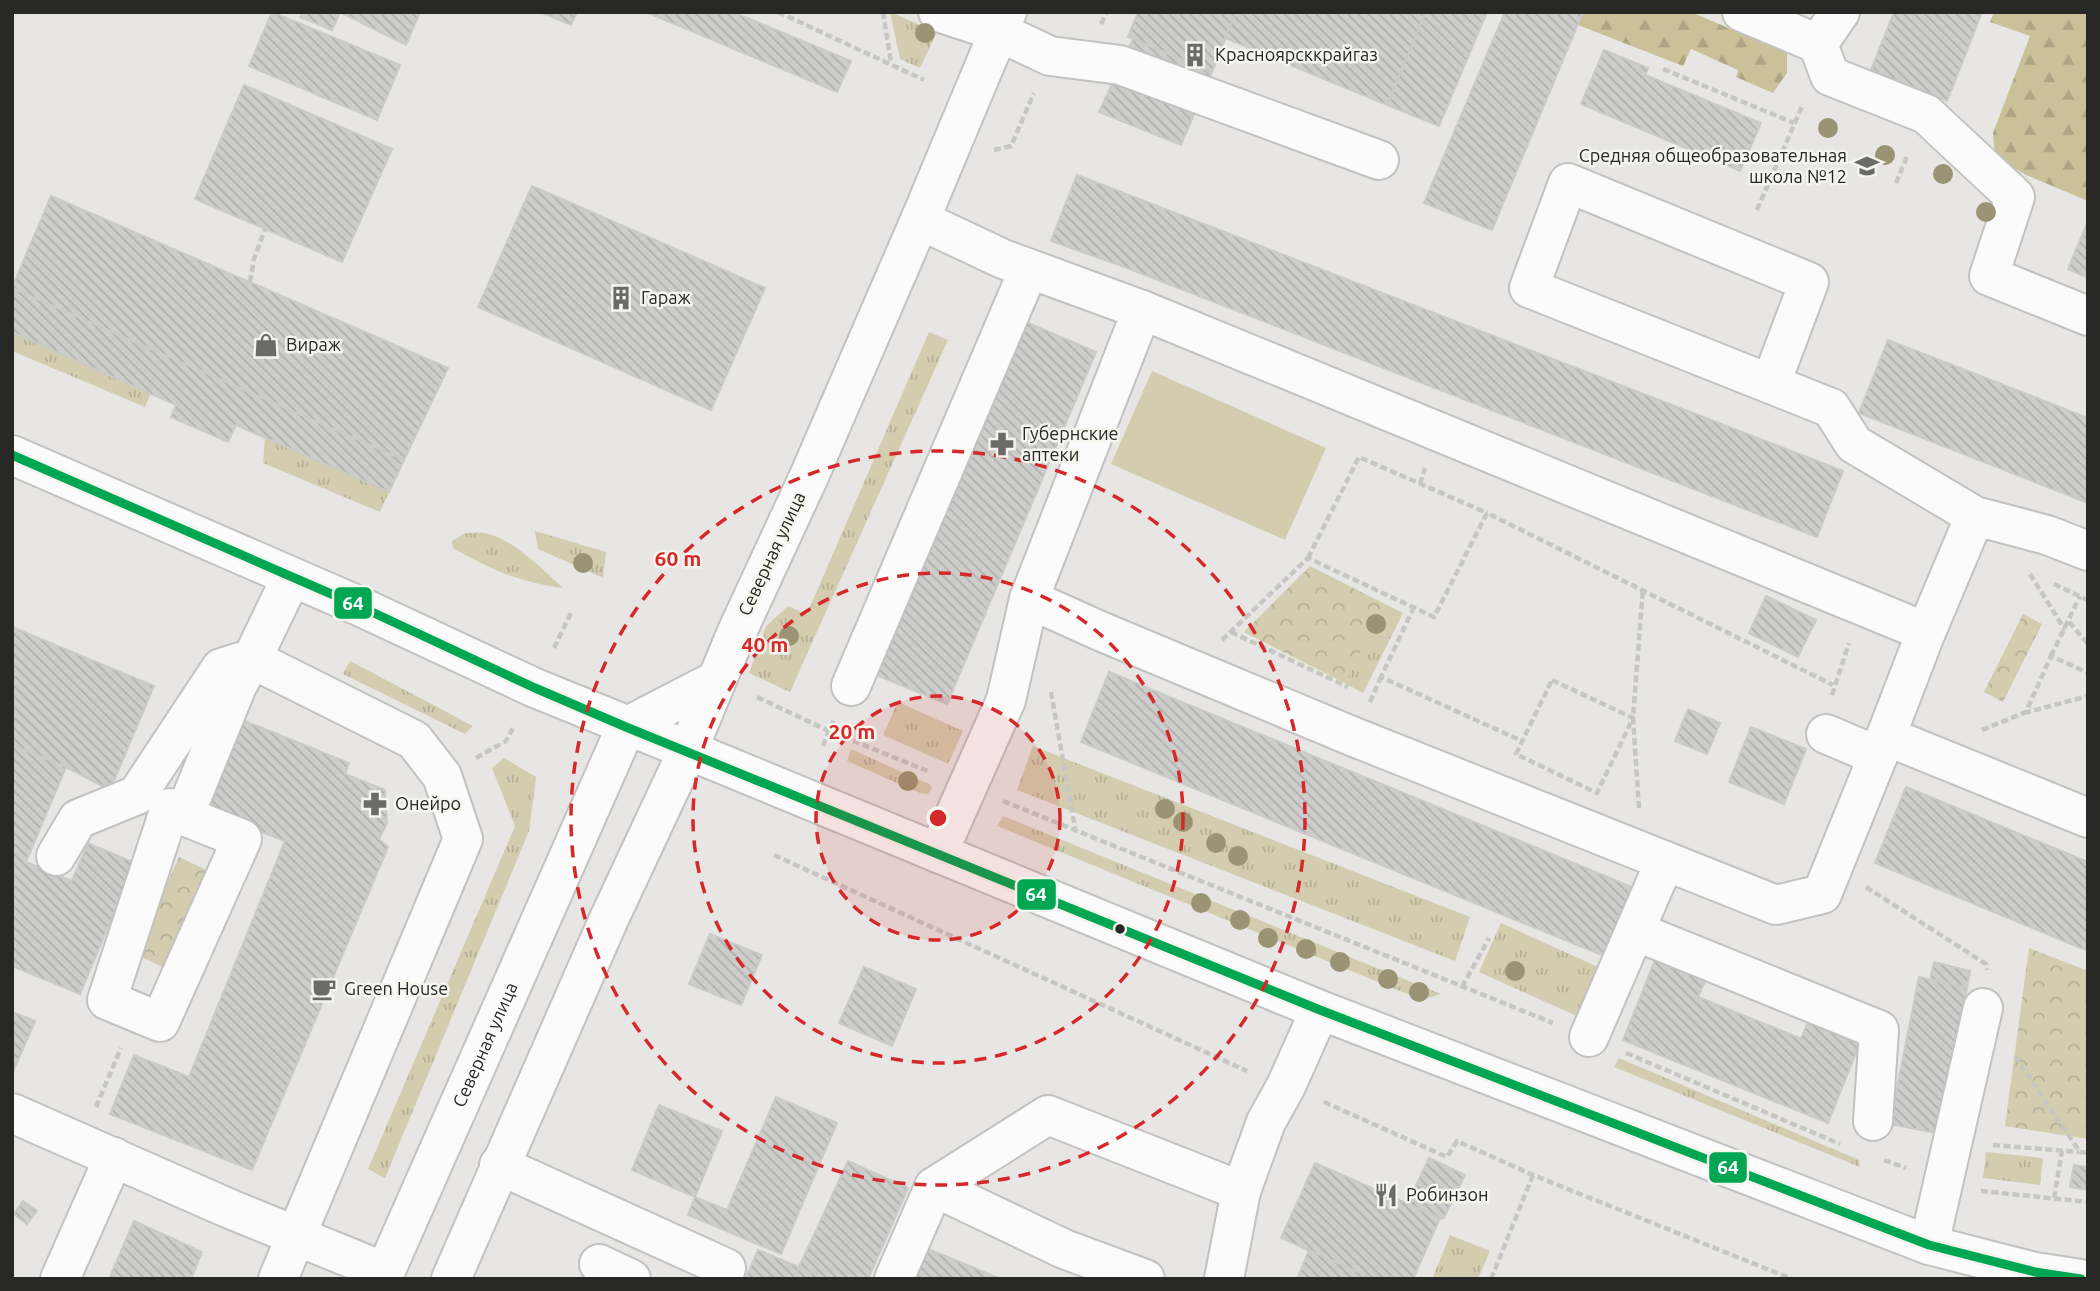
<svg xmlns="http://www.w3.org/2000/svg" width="2100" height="1291" font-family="Ubuntu,sans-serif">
	<defs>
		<pattern id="grass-tufts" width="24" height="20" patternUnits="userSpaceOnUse" patternTransform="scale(1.75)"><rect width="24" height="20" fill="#d3ccaf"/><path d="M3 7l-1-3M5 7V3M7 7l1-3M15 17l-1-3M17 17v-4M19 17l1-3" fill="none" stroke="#b5af96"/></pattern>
		<pattern id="forest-firs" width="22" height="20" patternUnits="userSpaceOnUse" patternTransform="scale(1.75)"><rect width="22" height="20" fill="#cac198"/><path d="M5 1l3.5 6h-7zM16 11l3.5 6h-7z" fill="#aea683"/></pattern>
		<pattern id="park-crowns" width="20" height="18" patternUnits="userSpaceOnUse" patternTransform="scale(1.75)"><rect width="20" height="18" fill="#d3ccaf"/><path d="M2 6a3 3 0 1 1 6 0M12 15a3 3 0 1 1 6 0" fill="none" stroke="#b5af96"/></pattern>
		<pattern id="building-back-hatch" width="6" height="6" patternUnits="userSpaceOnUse" patternTransform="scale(1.75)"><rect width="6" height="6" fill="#cdcdcb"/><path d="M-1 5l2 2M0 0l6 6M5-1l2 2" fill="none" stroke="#b0b0ae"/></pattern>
	</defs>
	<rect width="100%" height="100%" fill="#e7e6e4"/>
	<g fill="url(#grass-tufts)">
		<polygon points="890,12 937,32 920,68 900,59"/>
		<polygon points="12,332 151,393 145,407 12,351"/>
		<polygon points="929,332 948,340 790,692 749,673 766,626 788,606 807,614"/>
		<polygon points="265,438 389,492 380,512 263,463"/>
		<polygon points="535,531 606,552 603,578 538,549"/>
		<path d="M466,533c7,0 17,-1 23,1 27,8 54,36 74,54 -43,-5 -73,-19 -110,-40l-1,-7z"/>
		<polygon points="1385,604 1403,613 1363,693 1345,683"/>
		<polygon points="350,661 473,726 465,734 343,674"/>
		<polygon points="898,702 963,731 948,764 883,735"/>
		<polygon points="1033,746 1470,917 1455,961 1017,790"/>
		<polygon points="851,749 929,784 932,788 928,794 920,793 847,761"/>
		<polygon points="504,758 536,777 529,831 385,1178 368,1169 515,826 492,768"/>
		<polygon points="1003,816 1441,994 1422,1000 997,826"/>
		<polygon points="1501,923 1609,972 1588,1021 1479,972"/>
		<polygon points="1619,1058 1859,1160 1860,1167 1614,1067"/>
		<polygon points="1986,1152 2043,1158 2040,1185 1983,1178"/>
		<polygon points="1450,1235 1490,1251 1478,1279 1432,1279"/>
	</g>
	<g fill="url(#forest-firs)">
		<polygon points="1583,12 1691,12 1787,53 1787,73 1773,93 1736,77 1738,70 1691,49 1683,66 1578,25"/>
		<polygon points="1994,12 2088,12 2088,201 2026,175 1995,157 1993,133 2030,36 1990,22"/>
	</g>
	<g fill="url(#park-crowns)">
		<polygon points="1310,566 1385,604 1345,683 1244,632"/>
		<polygon points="2023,614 2042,624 2003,702 1984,692"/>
		<polygon points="179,857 217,875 173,972 135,954"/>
		<polygon points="2029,948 2088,971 2088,1139 2005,1126"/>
	</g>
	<polygon fill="#d3ccaf" points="1152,371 1326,448 1285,540 1111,464"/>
	<g fill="url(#building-back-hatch)" stroke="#cacac8" stroke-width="2">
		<polygon points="272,12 400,65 377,120 249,66"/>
		<polygon points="303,12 340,12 332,30 300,17"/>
		<polygon points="340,12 420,12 406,45"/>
		<polygon points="540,12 577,12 571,25"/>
		<polygon points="646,12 733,12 851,61 837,92"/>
		<polygon points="1138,12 1236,12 1212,72 1128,37"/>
		<polygon points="1236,12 1426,12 1387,105 1225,38"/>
		<polygon points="1426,12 1487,12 1439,126 1387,105"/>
		<polygon points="1505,12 1583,12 1492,230 1424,203"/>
		<polygon points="1894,12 1982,12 1947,101 1871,70"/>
		<polygon points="1133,39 1212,72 1181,145 1099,112"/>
		<polygon points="1604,50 1648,68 1645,75 1761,123 1740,171 1581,104"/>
		<polygon points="244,85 392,149 342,262 195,199"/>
		<polygon points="1077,175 1843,471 1817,537 1122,266 1051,241"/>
		<polygon points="532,186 765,288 711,410 478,307"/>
		<polygon points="51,196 448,368 404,460 12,288"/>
		<polygon points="2088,221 2088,278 2068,269"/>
		<polygon points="12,288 404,460 389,492 236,425 228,442 171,417 176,405 12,332"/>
		<polygon points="1026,322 1096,352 947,704 876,675"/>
		<polygon points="1888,340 2088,418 2088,503 1859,413"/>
		<polygon points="1766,596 1816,620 1798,657 1749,633"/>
		<polygon points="12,627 154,686 110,790 66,767 12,745"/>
		<polygon points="1109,672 1632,887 1604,956 1081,742"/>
		<polygon points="1688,709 1720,723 1707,754 1675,741"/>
		<polygon points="240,719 349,763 345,774 385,790 387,823 379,839 388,847 252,1170 110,1114 134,1055 189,1077 285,841 203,809"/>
		<polygon points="1751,727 1806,749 1784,804 1729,782"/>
		<polygon points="12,745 66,767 26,862 72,881 88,843 135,863 80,994 12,966"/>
		<polygon points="1906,787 2088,862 2088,951 1875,863"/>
		<polygon points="710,934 762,955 741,1005 689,984"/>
		<polygon points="1655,960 1705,981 1698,997 1792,1035 1801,1039 1808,1022 1860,1043 1828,1123 1623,1040"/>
		<polygon points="1934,962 1970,971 1967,988 1930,979"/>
		<polygon points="864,967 916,989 892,1046 839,1023"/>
		<polygon points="1919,977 1967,988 1936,1133 1890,1124"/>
		<polygon points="12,1012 35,1021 12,1074"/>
		<polygon points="776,1097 837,1123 781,1254 688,1215 695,1197 727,1210"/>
		<polygon points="659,1105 722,1131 695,1197 632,1170"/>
		<polygon points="1429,1158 1465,1175 1444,1218 1440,1219 1407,1204"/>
		<polygon points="848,1161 908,1188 868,1279 826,1279 799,1267"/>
		<polygon points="1315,1163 1440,1218 1413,1279 1373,1279 1281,1238"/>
		<polygon points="2074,1165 2088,1167 2088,1190 2070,1187"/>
		<polygon points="23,1201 37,1211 27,1224 14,1214"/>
		<polygon points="134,1221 202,1252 191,1279 109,1279"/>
		<polygon points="928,1249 1001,1279 915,1279"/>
		<polygon points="758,1250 799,1267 794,1279 745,1279"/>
		<polygon points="1309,1250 1373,1279 1297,1279"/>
		<polygon points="799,1267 826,1279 794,1279"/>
	</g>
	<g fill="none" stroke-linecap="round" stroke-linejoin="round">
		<g stroke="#c2c2c1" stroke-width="42">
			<g id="minor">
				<polyline points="938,12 999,32 1050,56 1120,65 1379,160"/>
				<polyline points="1007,12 920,220 810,474 736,634 688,750 1320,1010 1929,1245 2035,1272 2081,1279"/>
				<polyline points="1742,12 1818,44 1840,12"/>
				<polyline points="1818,44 1830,76 1926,114 2015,197 1989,276 2088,316"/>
				<polyline points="920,220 1003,259 1142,310 1926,632"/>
				<polyline points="1771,383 1809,282 1568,183 1529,288 1831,408 1854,444 1975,516 2047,535 2088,551"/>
				<polyline points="1029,599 1100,631 1354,737 1776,905 1822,894 1886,736 1926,632 1975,516"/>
				<polyline points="851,686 1029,269"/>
				<polyline points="626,727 715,681"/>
				<polyline points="1826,734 1878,756"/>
				<polyline points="1886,736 2088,818"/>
				<polyline points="184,816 170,808 107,1000 160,1022 242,839 184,816 237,686 252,659"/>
				<polyline points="938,853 1006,700 1029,599 1142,310"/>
				<polyline points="56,856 78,819 137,795 221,668 240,662"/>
				<polyline points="1635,931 1879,1030 1873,1121"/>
				<polyline points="1589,1037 1665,861"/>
				<polyline points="12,1113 230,1209 385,1272"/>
				<polyline points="499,1165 726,1268 722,1279"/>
				<polyline points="934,1187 1048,1115 1241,1191"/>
				<polyline points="1929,1245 1983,1008"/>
				<polyline points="599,1264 631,1279"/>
				<polyline points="60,1279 114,1157"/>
				<polyline points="278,1279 463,839 442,776 414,740 252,659 291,578"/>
				<polyline points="894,1279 934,1187 1064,1249 1145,1279"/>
				<polyline points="1224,1279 1241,1191 1266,1122 1286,1086 1320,1010"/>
			</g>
		</g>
		<g stroke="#c2c2c1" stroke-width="42">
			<g id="major">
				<polyline points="12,455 359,606 535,688 688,750 608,921 451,1279"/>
				<path id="s1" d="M382,1279l244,-552"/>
			</g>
		</g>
		<g stroke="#c6c6c5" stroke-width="4.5" stroke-dasharray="7 3.5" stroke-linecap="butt">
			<polyline points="778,12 924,80"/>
			<polyline points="883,12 891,63"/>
			<polyline points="1101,24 1107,12"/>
			<polyline points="1663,69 1794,123"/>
			<polyline points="994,150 1011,146 1034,93"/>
			<polyline points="1896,183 1908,154"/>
			<polyline points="1757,210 1803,104"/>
			<polyline points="250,282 254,259 265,229"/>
			<polyline points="1420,484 1425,468"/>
			<polyline points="1308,558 1359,457 1487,513"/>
			<polyline points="2030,574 2065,630"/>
			<polyline points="2054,584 2088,600"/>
			<polyline points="1414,607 1381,677 1522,741"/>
			<polyline points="2069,622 2088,644"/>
			<polyline points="1231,632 1348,687"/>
			<polyline points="1222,640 1308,558 1434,617 1487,513 1833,685"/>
			<polyline points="554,648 571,613"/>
			<polyline points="2051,656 2080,596"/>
			<polygon points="1552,680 1633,718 1597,793 1516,754"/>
			<polyline points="1051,692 1075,828"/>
			<polyline points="1832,695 1849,643"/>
			<polyline points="757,697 829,731 834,720"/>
			<polyline points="1370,702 1381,677"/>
			<polyline points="2024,713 2088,696"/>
			<polyline points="1982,730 2026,712 2051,656 2088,673"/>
			<polyline points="2088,743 2088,754"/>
			<polyline points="823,746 829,731 930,772"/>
			<polyline points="476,758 506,741 514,726"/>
			<polyline points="1003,801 1553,1023"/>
			<polyline points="1639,808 1633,718 1643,588"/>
			<polyline points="774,855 1247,1071"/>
			<polyline points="1866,887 1986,964 1987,970"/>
			<polyline points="1462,987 1489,938"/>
			<polyline points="1626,1053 1840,1144"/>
			<polyline points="2015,1056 2080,1152 2088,1153"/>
			<polyline points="1324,1102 1447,1157 1457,1141 1533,1175 1792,1279"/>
			<polyline points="96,1107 121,1048"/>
			<polyline points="1993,1145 2079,1152"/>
			<polyline points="1884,1160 1906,1168"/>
			<polyline points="1981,1191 2088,1202"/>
			<polyline points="2054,1198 2062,1151"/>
			<polyline points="1491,1279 1533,1175"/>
		</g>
		<use href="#minor" stroke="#fbfbfb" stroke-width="38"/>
		<use href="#major" stroke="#fbfbfb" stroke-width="38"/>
		<g stroke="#f5f5f0" stroke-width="14">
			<polyline id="bus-1" points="12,455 359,606 535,688 626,727 1320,1010 1929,1245 2035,1272 2081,1279"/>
		</g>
		<use href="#bus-1" stroke="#00a651" stroke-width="9"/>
	</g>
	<g fill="#9a9474">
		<circle cx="925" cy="33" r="10"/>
		<circle cx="1828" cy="128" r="10"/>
		<circle cx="1885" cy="155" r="10"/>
		<circle cx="1943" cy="174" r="10"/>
		<circle cx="1986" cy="212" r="10"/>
		<circle cx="583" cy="563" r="10"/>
		<circle cx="1376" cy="624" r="10"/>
		<circle cx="789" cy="636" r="10"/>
		<circle cx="908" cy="781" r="10"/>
		<circle cx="1165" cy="809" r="10"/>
		<circle cx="1183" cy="822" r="10"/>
		<circle cx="1216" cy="843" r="10"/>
		<circle cx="1238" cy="856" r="10"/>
		<circle cx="1201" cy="903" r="10"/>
		<circle cx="1240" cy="920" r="10"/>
		<circle cx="1268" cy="938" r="10"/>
		<circle cx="1306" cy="949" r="10"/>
		<circle cx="1340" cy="962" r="10"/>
		<circle cx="1515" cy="971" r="10"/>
		<circle cx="1388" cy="979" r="10"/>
		<circle cx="1419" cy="992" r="10"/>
	</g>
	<circle cx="938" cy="818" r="122" fill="#d62828" fill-opacity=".12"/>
	<g fill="none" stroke="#d62828" stroke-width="3.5" stroke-dasharray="12 9">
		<circle cx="938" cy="818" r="122"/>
		<circle cx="938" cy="818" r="245"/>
		<circle cx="938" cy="818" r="367"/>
	</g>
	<defs>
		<g id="building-bare" transform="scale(1.89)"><path d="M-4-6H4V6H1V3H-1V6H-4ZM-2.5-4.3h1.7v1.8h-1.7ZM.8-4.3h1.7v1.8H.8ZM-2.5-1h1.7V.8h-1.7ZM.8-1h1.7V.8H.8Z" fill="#6a6a68" stroke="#f5f5f0" stroke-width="2.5" paint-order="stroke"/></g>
		<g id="school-bare" transform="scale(1.89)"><path d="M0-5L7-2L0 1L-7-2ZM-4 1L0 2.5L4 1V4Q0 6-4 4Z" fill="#6a6a68" stroke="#f5f5f0" stroke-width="2.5" paint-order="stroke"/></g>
		<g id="shop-bare" transform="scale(1.89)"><path d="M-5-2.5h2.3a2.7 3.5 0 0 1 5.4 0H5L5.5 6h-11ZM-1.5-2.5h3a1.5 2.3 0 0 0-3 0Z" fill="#6a6a68" stroke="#f5f5f0" stroke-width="2.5" paint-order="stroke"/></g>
		<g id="pharmacy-bare" transform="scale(1.89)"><path d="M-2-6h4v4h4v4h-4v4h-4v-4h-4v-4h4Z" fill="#6a6a68" stroke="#f5f5f0" stroke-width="2.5" paint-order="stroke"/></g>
		<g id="cafe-bare" transform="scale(1.89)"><path d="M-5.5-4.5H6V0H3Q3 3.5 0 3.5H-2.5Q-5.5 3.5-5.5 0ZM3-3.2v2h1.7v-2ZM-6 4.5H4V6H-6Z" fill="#6a6a68" stroke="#f5f5f0" stroke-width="2.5" paint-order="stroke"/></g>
		<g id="restaurant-bare" transform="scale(1.89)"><path d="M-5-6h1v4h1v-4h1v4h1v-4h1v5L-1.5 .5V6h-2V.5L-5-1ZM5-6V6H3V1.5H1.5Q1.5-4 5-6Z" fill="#6a6a68" stroke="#f5f5f0" stroke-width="2.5" paint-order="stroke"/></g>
	</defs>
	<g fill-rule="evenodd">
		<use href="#building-bare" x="1195" y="55"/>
		<use href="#school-bare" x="1867" y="166"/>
		<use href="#building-bare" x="621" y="298"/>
		<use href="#shop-bare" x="266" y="345"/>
		<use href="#pharmacy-bare" x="1002" y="444"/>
		<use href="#pharmacy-bare" x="375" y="804"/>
		<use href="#cafe-bare" x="324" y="989"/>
		<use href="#restaurant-bare" x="1386" y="1195"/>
	</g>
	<circle fill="#272725" stroke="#f5f5f0" stroke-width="2.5" cx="1120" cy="929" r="6"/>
	<g text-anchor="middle" stroke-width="5" stroke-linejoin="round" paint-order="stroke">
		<g font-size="18" fill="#272725" stroke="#f5f5f0" text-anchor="start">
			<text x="1215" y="61">Красноярсккрайгаз</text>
			<text x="1847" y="162" text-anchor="end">Средняя общеобразовательная<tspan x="1847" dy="21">школа №12</tspan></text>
			<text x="641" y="304">Гараж</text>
			<text x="286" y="351">Вираж</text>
			<text x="1022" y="440">Губернские<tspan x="1022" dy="21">аптеки</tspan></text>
			<text x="395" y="810">Онейро</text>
			<text x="344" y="995">Green House</text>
			<text x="1406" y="1201">Робинзон</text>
		</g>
		<g font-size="18" fill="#272725" stroke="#f5f5f0">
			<text transform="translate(772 554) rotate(-65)" y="6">Северная улица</text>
			<text dy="6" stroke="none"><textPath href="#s1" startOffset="256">Северная улица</textPath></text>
		</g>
	</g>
	<circle cx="938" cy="818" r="10" fill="#d62828" stroke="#f5f5f0" stroke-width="3.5"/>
	<g font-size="21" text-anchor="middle" font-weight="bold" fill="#d62828" stroke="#f5f5f0" stroke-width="5" stroke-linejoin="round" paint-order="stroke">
		<text x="678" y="566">60 m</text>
		<text x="765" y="652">40 m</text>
		<text x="852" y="739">20 m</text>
	</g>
	<g stroke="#f5f5f0" stroke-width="2.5">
		<rect x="333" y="586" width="40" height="34" rx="7" fill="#00a651"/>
		<rect x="1016" y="878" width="41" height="33" rx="7" fill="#00a651"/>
		<rect x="1708" y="1151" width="40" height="33" rx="7" fill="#00a651"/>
	</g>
	<g font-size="19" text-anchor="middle" font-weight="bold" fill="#fff">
		<text x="353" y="610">64</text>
		<text x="1036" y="901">64</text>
		<text x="1728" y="1174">64</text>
	</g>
	<rect width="2100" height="1291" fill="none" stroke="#272725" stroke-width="28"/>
</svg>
